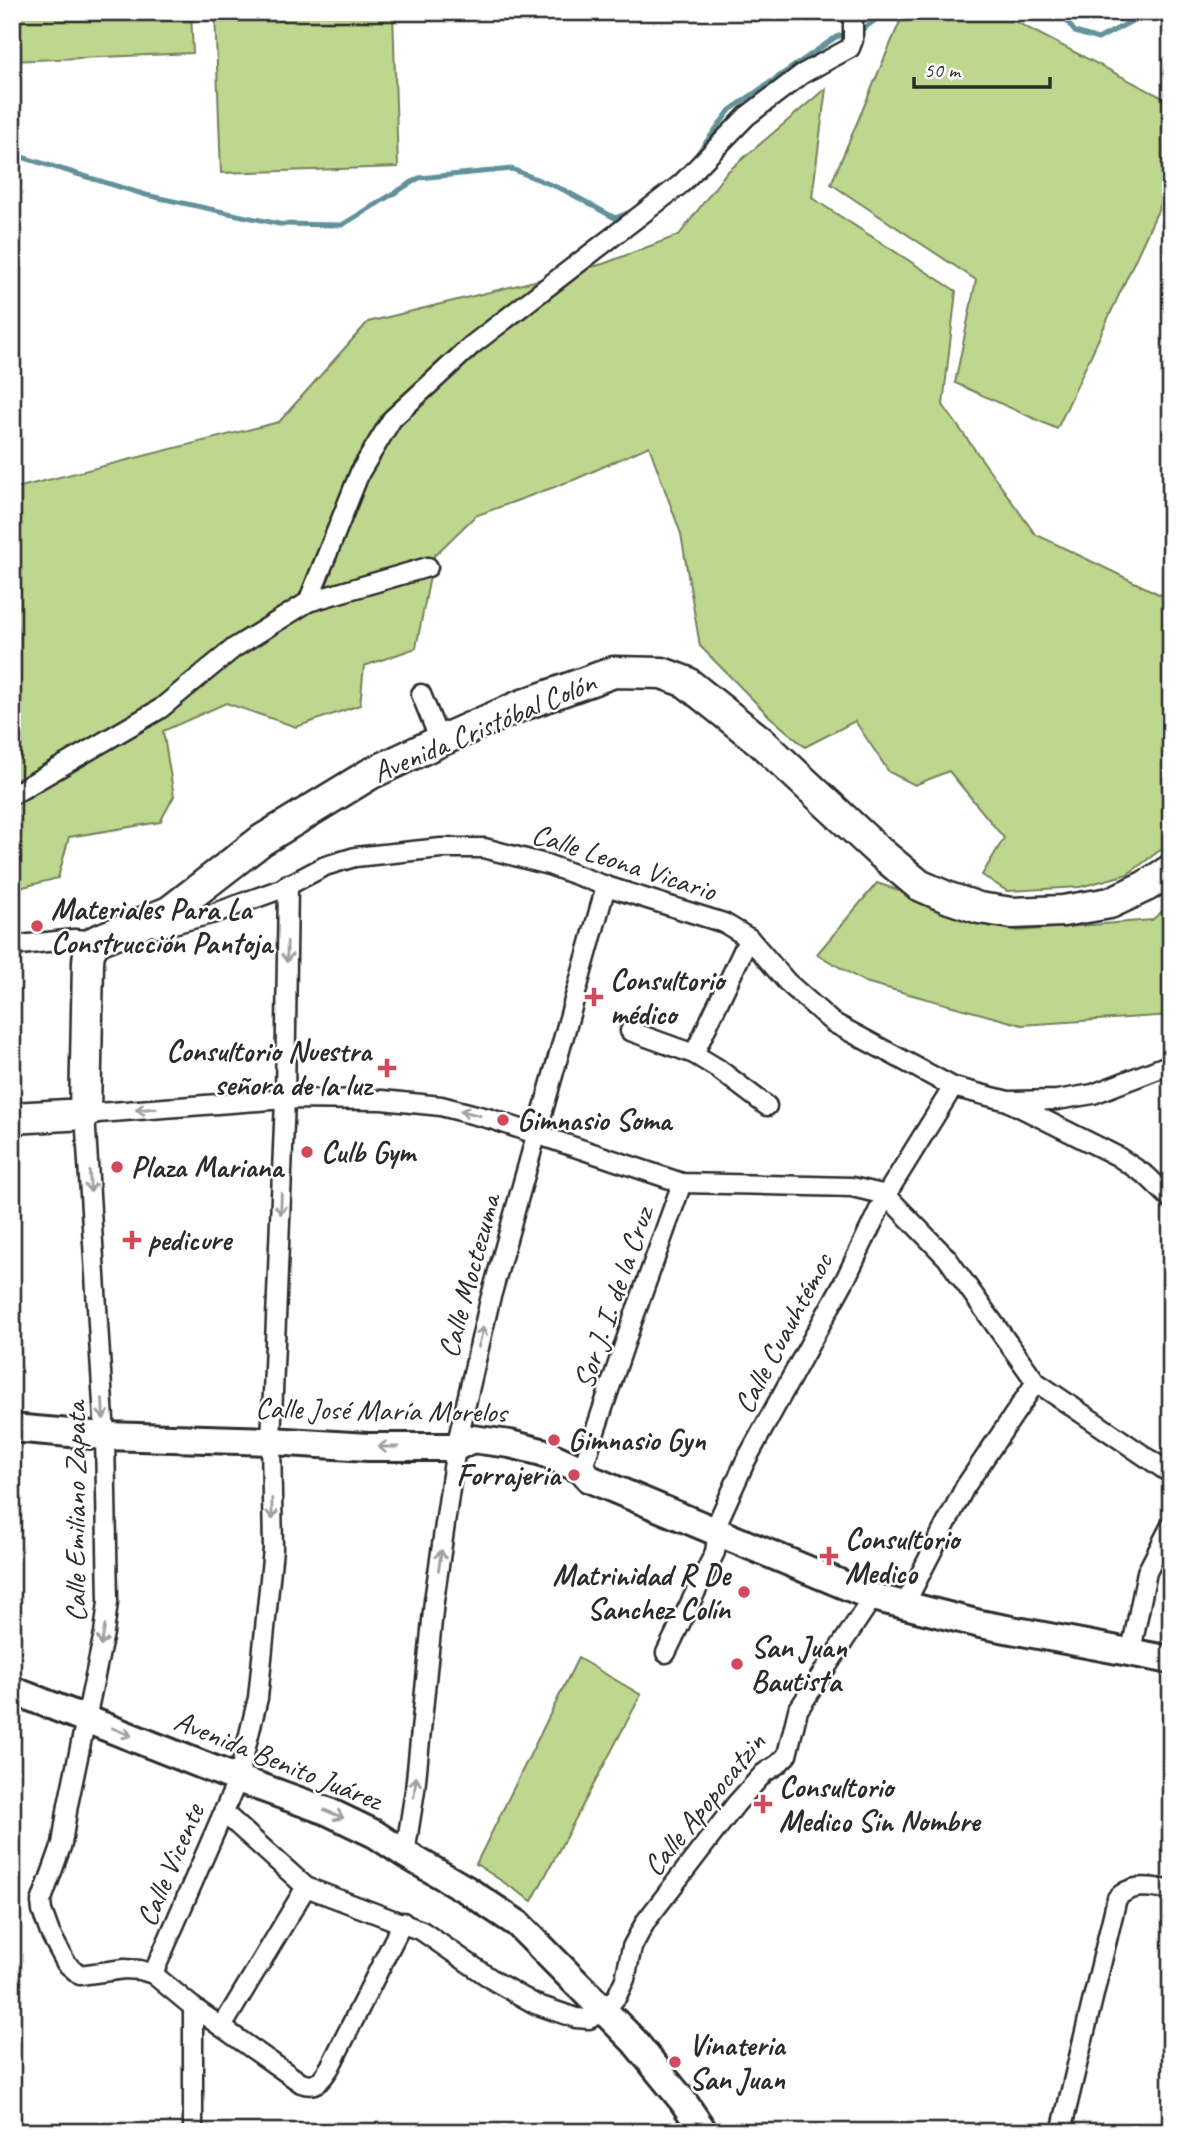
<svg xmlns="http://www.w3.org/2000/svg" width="1183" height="2144" font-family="Caveat,sans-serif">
	<rect width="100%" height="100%" fill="#fff"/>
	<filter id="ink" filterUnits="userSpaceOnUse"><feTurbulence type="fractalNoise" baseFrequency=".0143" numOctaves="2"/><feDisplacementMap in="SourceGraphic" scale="14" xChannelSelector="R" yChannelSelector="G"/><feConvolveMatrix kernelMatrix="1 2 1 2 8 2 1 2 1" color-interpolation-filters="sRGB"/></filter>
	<g filter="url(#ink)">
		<g fill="#bdd78e" stroke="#74815c" stroke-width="2">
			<polygon points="12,12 191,12 193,53 12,61"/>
			<polygon points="215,12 393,12 398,167 221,173"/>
			<polygon points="904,12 997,12 1171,102 1171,182 1057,429 955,383 976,280 831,184"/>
			<polygon points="826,88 812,198 956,291 943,405 1035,534 1171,600 1171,842 1128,874 1080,887 1007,891 982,875 1004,838 949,771 915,785 889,772 855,721 805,747 769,716 700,646 681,534 649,446 576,479 475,516 434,556 416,648 364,666 360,705 296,727 226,703 163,731 174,796 160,822 69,837 58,878 12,890 12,807 24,799 12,783 12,489 279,422 368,322 603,264 679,235 726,173"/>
			<polygon points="877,883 1017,931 1152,920 1171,904 1171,1015 1022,1025 865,982 817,954"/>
			<polygon points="578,1658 641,1695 532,1901 476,1864"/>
		</g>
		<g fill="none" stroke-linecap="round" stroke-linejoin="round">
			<g stroke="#629299" stroke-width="5">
				<polyline points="1060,12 1075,32 1098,39 1149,12"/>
				<polyline points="12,154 146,195 279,224 342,225 419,178 512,169 564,190 615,218 635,210"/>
				<polyline points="692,161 730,110 836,37 863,29 874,21 879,12"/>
			</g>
			<g stroke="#2b2b2b" stroke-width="23">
				<g id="street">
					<polyline points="308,602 428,567"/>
					<polyline points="421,694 440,741"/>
					<polyline points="12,795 160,709 234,648 308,602 360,472 392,419 472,345 681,184 747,116 802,74 850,48 853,40 853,12"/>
					<polyline points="158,928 215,913 281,889 325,866 355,857 441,848 484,848 549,865 606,886 724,923 749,938 787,982 832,1022 953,1087 1008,1101 1057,1100 1093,1094 1171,1064"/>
					<polyline points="12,946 74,939 103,941"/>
					<polyline points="630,1031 694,1054 717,1068 767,1106"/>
					<polyline points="694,1054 749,938"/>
					<polyline points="1011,1103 1117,1156 1147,1176 1171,1199"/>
					<polyline points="582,1470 631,1325 682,1183"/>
					<polyline points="905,1604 965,1487 1036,1382"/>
					<polyline points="1131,1651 1147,1572 1171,1525"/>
					<polyline points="666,1653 715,1552 720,1517 745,1462 846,1278 886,1195 953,1087"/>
					<polyline points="223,1812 306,1887 422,1931 496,1982 535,2004 576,2018 589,2019 604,2011 617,1996 625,1979 632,1947 646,1921 736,1804 764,1773 778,1764 787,1755 798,1710 873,1597"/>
					<polyline points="405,1854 415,1790 434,1601 456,1447 490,1300 606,886"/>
					<path d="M403,1922l-73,145c-8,12 -13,22 -29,16l-108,-76 -40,-33 -13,-4 -16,-1 -44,6 -14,-12 -16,-30 -8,-22 -1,-9 21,-58 6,-39 36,-172 4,-31 -3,-166 -20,-322 200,-15 97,1 59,6 50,13 191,64 170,4 34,8 61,63 89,124 135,92"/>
					<polyline points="153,1974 238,1779 258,1698 273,1549 271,1441 285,1099 288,884"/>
					<polyline points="222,2027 306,1887"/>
					<polyline points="193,2132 193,2007"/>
					<path d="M1061,2132l56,-234c17,-16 32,-10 54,-8"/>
				</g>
			</g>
			<g stroke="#2b2b2b" stroke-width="32">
				<g id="secondary">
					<polyline points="12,1428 105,1436 271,1441 368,1447 456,1447 472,1439 510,1444 542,1452 582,1470 590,1479 873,1597 980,1624 1171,1660"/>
					<polyline points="12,1690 238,1779 327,1811 375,1834 405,1854 467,1890 518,1924 634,2041 683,2101 704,2132"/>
				</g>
			</g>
			<g stroke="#2b2b2b" stroke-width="35">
				<polyline id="primary" points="12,1118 85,1114 88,962 89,952 96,941 169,912 262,840 370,774 440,741 520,706 614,672 662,673 686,682 760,741 876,849 919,885 949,898 979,908 1012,913 1063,911 1110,903 1146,886 1171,870"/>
			</g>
			<use href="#street" stroke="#fff" stroke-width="18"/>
			<use href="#secondary" stroke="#fff" stroke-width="26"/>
			<use href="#primary" stroke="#fff" stroke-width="30"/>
		</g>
		<defs><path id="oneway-shaft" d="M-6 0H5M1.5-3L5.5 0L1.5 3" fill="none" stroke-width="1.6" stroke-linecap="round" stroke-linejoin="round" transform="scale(1.75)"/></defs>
		<g stroke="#a0a0a0">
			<use href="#oneway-shaft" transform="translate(287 952) rotate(91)"/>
			<use href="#oneway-shaft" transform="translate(146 1109) rotate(176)"/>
			<use href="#oneway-shaft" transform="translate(470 1113) rotate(-166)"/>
			<use href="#oneway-shaft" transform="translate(90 1182) rotate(87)"/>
			<use href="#oneway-shaft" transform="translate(281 1204) rotate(92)"/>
			<use href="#oneway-shaft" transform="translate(481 1337) rotate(-76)"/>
			<use href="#oneway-shaft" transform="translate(103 1409) rotate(87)"/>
			<use href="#oneway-shaft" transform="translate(388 1447) rotate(180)"/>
			<use href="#oneway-shaft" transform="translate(272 1509) rotate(89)"/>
			<use href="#oneway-shaft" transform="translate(440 1560) rotate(-82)"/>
			<use href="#oneway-shaft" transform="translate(103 1636) rotate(101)"/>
			<use href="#oneway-shaft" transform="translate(122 1732) rotate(22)"/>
			<use href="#oneway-shaft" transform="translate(415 1787) rotate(-83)"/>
			<use href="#oneway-shaft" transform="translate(334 1814) rotate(23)"/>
		</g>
	</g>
	<g fill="#d1495b" stroke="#fff" stroke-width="2.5">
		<circle cx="37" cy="926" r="7"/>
		<path d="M590.5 986.5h7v7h7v7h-7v7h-7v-7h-7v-7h7z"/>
		<path d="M383.5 1057.5h7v7h7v7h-7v7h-7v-7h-7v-7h7z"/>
		<circle cx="503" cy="1120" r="7"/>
		<circle cx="307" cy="1152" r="7"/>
		<circle cx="117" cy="1167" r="7"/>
		<path d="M128.5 1229.5h7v7h7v7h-7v7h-7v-7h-7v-7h7z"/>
		<circle cx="554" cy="1440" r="7"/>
		<circle cx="574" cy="1475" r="7"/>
		<path d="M825.5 1545.5h7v7h7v7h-7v7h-7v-7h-7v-7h7z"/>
		<circle cx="744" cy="1592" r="7"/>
		<circle cx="737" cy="1664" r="7"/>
		<path d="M759.5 1793.5h7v7h7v7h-7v7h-7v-7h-7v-7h7z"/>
		<circle cx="675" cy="2062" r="7"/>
	</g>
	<g text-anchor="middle" stroke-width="5" stroke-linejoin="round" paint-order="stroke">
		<g font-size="30" fill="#2b2b2b" stroke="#fff">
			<text transform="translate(484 727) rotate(-23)" y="10">Avenida Cristóbal Colón</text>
			<text transform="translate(624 862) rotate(18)" y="10">Calle Leona Vicario</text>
			<text transform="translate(469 1276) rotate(-75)" y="10">Calle Moctezuma</text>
			<text transform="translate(613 1298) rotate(-71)" y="10">Sor J. I. de la Cruz</text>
			<text transform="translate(783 1333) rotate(-62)" y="10">Calle Cuauhtémoc</text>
			<text transform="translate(381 1410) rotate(1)" y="10">Calle José María Morelos</text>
			<text transform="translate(75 1512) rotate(-90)" y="10">Calle Emiliano Zapata</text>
			<text transform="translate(278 1760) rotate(22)" y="10">Avenida Benito Juárez</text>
			<text transform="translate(704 1804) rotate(-51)" y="10">Calle Apopocatzin</text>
			<text transform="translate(170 1865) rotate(-67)" y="10">Calle Vicente</text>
		</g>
		<g font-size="30" font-weight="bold" fill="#2b2b2b" stroke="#fff" text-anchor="start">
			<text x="51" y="919">Materiales Para La<tspan x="51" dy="34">Construcción Pantoja</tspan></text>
			<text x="610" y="990">Consultorio<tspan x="610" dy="34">médico</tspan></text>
			<text x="371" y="1061" text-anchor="end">Consultorio Nuestra<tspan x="371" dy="34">señora de la luz</tspan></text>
			<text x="517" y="1130">Gimnasio Soma</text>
			<text x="321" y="1162">Culb Gym</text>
			<text x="131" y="1177">Plaza Mariana</text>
			<text x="148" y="1250">pedicure</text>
			<text x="568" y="1450">Gimnasio Gyn</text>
			<text x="560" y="1485" text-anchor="end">Forrajeria</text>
			<text x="845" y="1549">Consultorio<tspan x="845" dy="34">Medico</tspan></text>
			<text x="730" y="1585" text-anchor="end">Matrinidad R De<tspan x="730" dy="34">Sanchez Colín</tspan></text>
			<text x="751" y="1657">San Juan<tspan x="751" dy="34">Bautista</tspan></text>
			<text x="779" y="1797">Consultorio<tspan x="779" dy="34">Medico Sin Nombre</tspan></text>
			<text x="689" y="2055">Vinateria<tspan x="689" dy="34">San Juan</tspan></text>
		</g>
	</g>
	<rect width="1183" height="2144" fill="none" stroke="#fff" stroke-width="42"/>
	<rect x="21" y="21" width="1141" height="2102" fill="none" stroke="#2b2b2b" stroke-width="2.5" filter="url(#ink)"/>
	<path d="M914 77v10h136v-10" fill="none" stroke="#2b2b2b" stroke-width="3.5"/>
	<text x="924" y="77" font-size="21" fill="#2b2b2b" stroke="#ffffff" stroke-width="5" paint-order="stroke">50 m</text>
</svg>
